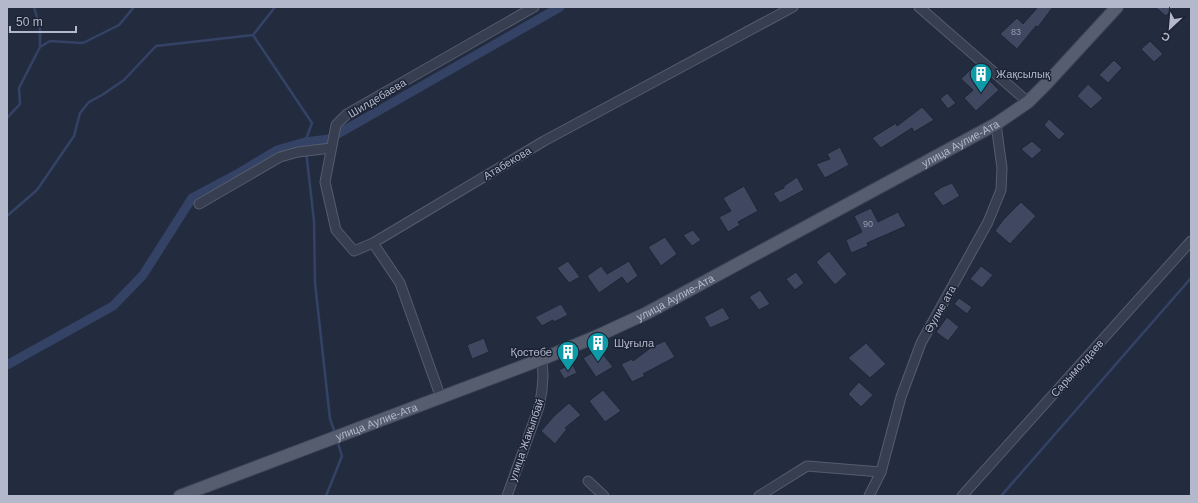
<svg xmlns="http://www.w3.org/2000/svg" width="1198" height="503" font-family="Helvetica,sans-serif">
	<rect width="100%" height="100%" fill="#232c3f"/>
	<g fill="none" stroke-linecap="round" stroke-linejoin="round">
		<g stroke="#344265" stroke-width="2.5">
			<polyline points="34,7 40,28 40,47"/>
			<polyline points="253,35 312,123 305,142 314,221 315,283 330,419 335,433"/>
			<polyline points="7,118 20,104 19,88 40,47 50,41 83,43 119,25 134,7"/>
			<polyline points="7,216 37,190 74,136 80,113 89,102 102,95 124,80 156,46 253,35 275,7"/>
			<polyline points="326,496 342,456 337,440"/>
			<polyline points="1001,496 1191,278"/>
		</g>
		<polyline stroke="#344265" stroke-width="9" points="7,365 113,306 143,275 192,198 237,174 277,150 305,142 329,139 560,7"/>
	</g>
	<g fill="#3f4860" stroke="#1e2536">
		<polygon points="1038,7 1053,7 1038,27 1036,26 1017,49 1000,34 1017,18 1023,24"/>
		<polygon points="1155,7 1174,7 1166,16"/>
		<polygon points="1150,41 1163,54 1154,62 1141,49"/>
		<polygon points="1114,60 1122,68 1108,83 1099,75"/>
		<polygon points="971,69 983,81 987,78 999,90 976,111 964,98 973,90 961,79"/>
		<polygon points="1088,84 1103,98 1091,109 1077,96"/>
		<polygon points="947,93 956,103 948,109 940,99"/>
		<polygon points="922,107 934,120 914,132 912,128 881,148 872,138 896,123 897,126"/>
		<polygon points="1049,119 1065,134 1059,140 1044,125"/>
		<polygon points="1032,141 1042,150 1032,159 1021,149"/>
		<polygon points="840,147 849,165 825,178 816,164 830,159 827,154"/>
		<polygon points="797,177 804,190 780,203 773,193 784,188 784,186"/>
		<polygon points="952,183 960,196 943,206 933,193 942,187"/>
		<polygon points="744,186 758,211 738,222 740,225 728,232 719,217 731,211 723,198"/>
		<polygon points="1021,202 1036,216 1010,244 995,231 1003,220"/>
		<polygon points="871,208 878,222 898,212 906,226 867,243 868,246 851,253 846,240 862,232 854,216"/>
		<polygon points="693,230 701,240 692,246 683,235"/>
		<polygon points="665,237 677,254 661,266 648,247"/>
		<polygon points="829,251 847,274 835,285 816,262"/>
		<polygon points="568,261 580,277 569,283 557,268"/>
		<polygon points="629,261 638,276 627,284 622,277 599,293 587,276 601,266 607,274"/>
		<polygon points="981,266 993,275 982,288 970,279"/>
		<polygon points="796,272 804,283 795,290 786,279"/>
		<polygon points="760,290 770,304 759,310 749,297"/>
		<polygon points="959,298 972,307 967,314 954,304"/>
		<polygon points="561,304 568,315 554,322 553,320 542,326 535,317"/>
		<polygon points="723,307 730,319 710,328 704,317"/>
		<polygon points="947,317 959,327 948,341 936,332"/>
		<polygon points="484,338 489,352 472,359 467,345"/>
		<polygon points="665,341 675,357 643,374 645,376 632,382 621,364 632,359 633,361 653,346"/>
		<polygon points="866,343 886,364 870,378 848,358"/>
		<polygon points="599,349 613,367 596,377 583,358"/>
		<polygon points="572,363 577,373 564,379 559,370"/>
		<polygon points="859,382 873,395 861,407 848,394"/>
		<polygon points="603,390 621,411 605,422 589,401"/>
		<polygon points="569,403 581,415 565,428 567,429 555,444 541,431 555,415"/>
	</g>
	<g fill="none" stroke-linecap="round" stroke-linejoin="round">
		<g stroke="#555c6d" stroke-width="11">
			<g id="minor">
				<polyline points="919,7 1028,102"/>
				<polyline points="199,204 280,157 298,152 331,148"/>
				<polyline points="373,243 354,251 336,230 325,182 336,125 347,114 534,7"/>
				<polyline points="441,398 400,283 373,243 544,141 793,7"/>
				<polyline points="588,481 604,496"/>
				<polyline points="507,496 539,407 542,390 543,376 542,359"/>
				<polyline points="759,496 807,466 881,472"/>
				<polyline points="869,496 881,472 901,397 921,343 988,222 1001,190 1002,168 996,124"/>
				<polyline points="962,496 1191,241"/>
			</g>
		</g>
		<g stroke="#404758" stroke-width="14">
			<g id="major">
				<path id="s1" d="M180,496l362,-137 53,-22 52,-24 349,-189 32,-22 19,-19 70,-76"/>
			</g>
		</g>
		<use href="#minor" stroke="#373e4f" stroke-width="9"/>
		<use href="#major" stroke="#555d6f" stroke-width="12"/>
	</g>
	<defs>
		<g id="building-pin" transform="scale(1.15)"><path d="M0 17L-7.5 6A9.5 9.5 0 1 1 7.5 6Z" fill="#0f9aa8" stroke="#1c2334"/><path d="M-4-6H4V6H1V3H-1V6H-4ZM-2.5-4.3h1.7v1.8h-1.7ZM.8-4.3h1.7v1.8H.8ZM-2.5-1h1.7V.8h-1.7ZM.8-1h1.7V.8H.8Z" fill="#fff"/></g>
	</defs>
	<g fill-rule="evenodd">
		<use href="#building-pin" x="981" y="74"/>
		<use href="#building-pin" x="598" y="343"/>
		<use href="#building-pin" x="568" y="352"/>
	</g>
	<g text-anchor="middle" stroke-width="3" stroke-linejoin="round" paint-order="stroke">
		<g font-size="9" fill="#969db0">
			<text x="1016" y="35">83</text>
			<text x="868" y="227">90</text>
		</g>
		<g font-size="11" fill="#b3b9ca" stroke="#1c2334" text-anchor="start">
			<text x="996" y="78">Жақсылық</text>
			<text x="614" y="347">Шұғыла</text>
			<text x="552" y="356" text-anchor="end">Қостөбе</text>
		</g>
		<g font-size="11" fill="#b3b9ca" stroke="#1c2334">
			<text transform="translate(377 98) rotate(-31)" y="4">Шилдебаева</text>
			<text dy="4" stroke="none"><textPath href="#s1" startOffset="858">улица Аулие-Ата</textPath></text>
			<text transform="translate(507 163) rotate(-31)" y="4">Атабекова</text>
			<text dy="4" stroke="none"><textPath href="#s1" startOffset="534">улица Аулие-Ата</textPath></text>
			<text transform="translate(940 309) rotate(-61)" y="4">Әулие ата</text>
			<text transform="translate(1077 368) rotate(-48)" y="4">Сарымолдаев</text>
			<text dy="4" stroke="none"><textPath href="#s1" startOffset="210">улица Аулие-Ата</textPath></text>
			<text transform="translate(526 440) rotate(-71)" y="4">улица Жакыпбай</text>
		</g>
	</g>
	<rect width="1198" height="503" fill="none" stroke="#b3b9ca" stroke-width="16"/>
	<g transform="translate(1170 28) rotate(206)" stroke="#1c2334" stroke-width="3" paint-order="stroke">
	<path d="M0-3L7 15L0 10L-7 15Z" fill="#b3b9ca"/>
	<text y="-6" font-size="11" font-weight="bold" text-anchor="middle" fill="#b3b9ca">С</text>
	</g>
	<path d="M10 26v6h66v-6" fill="none" stroke="#b3b9ca" stroke-width="2"/>
	<text x="16" y="26" font-size="12" fill="#b3b9ca" stroke="#1c2334" stroke-width="3" paint-order="stroke">50 m</text>
</svg>
